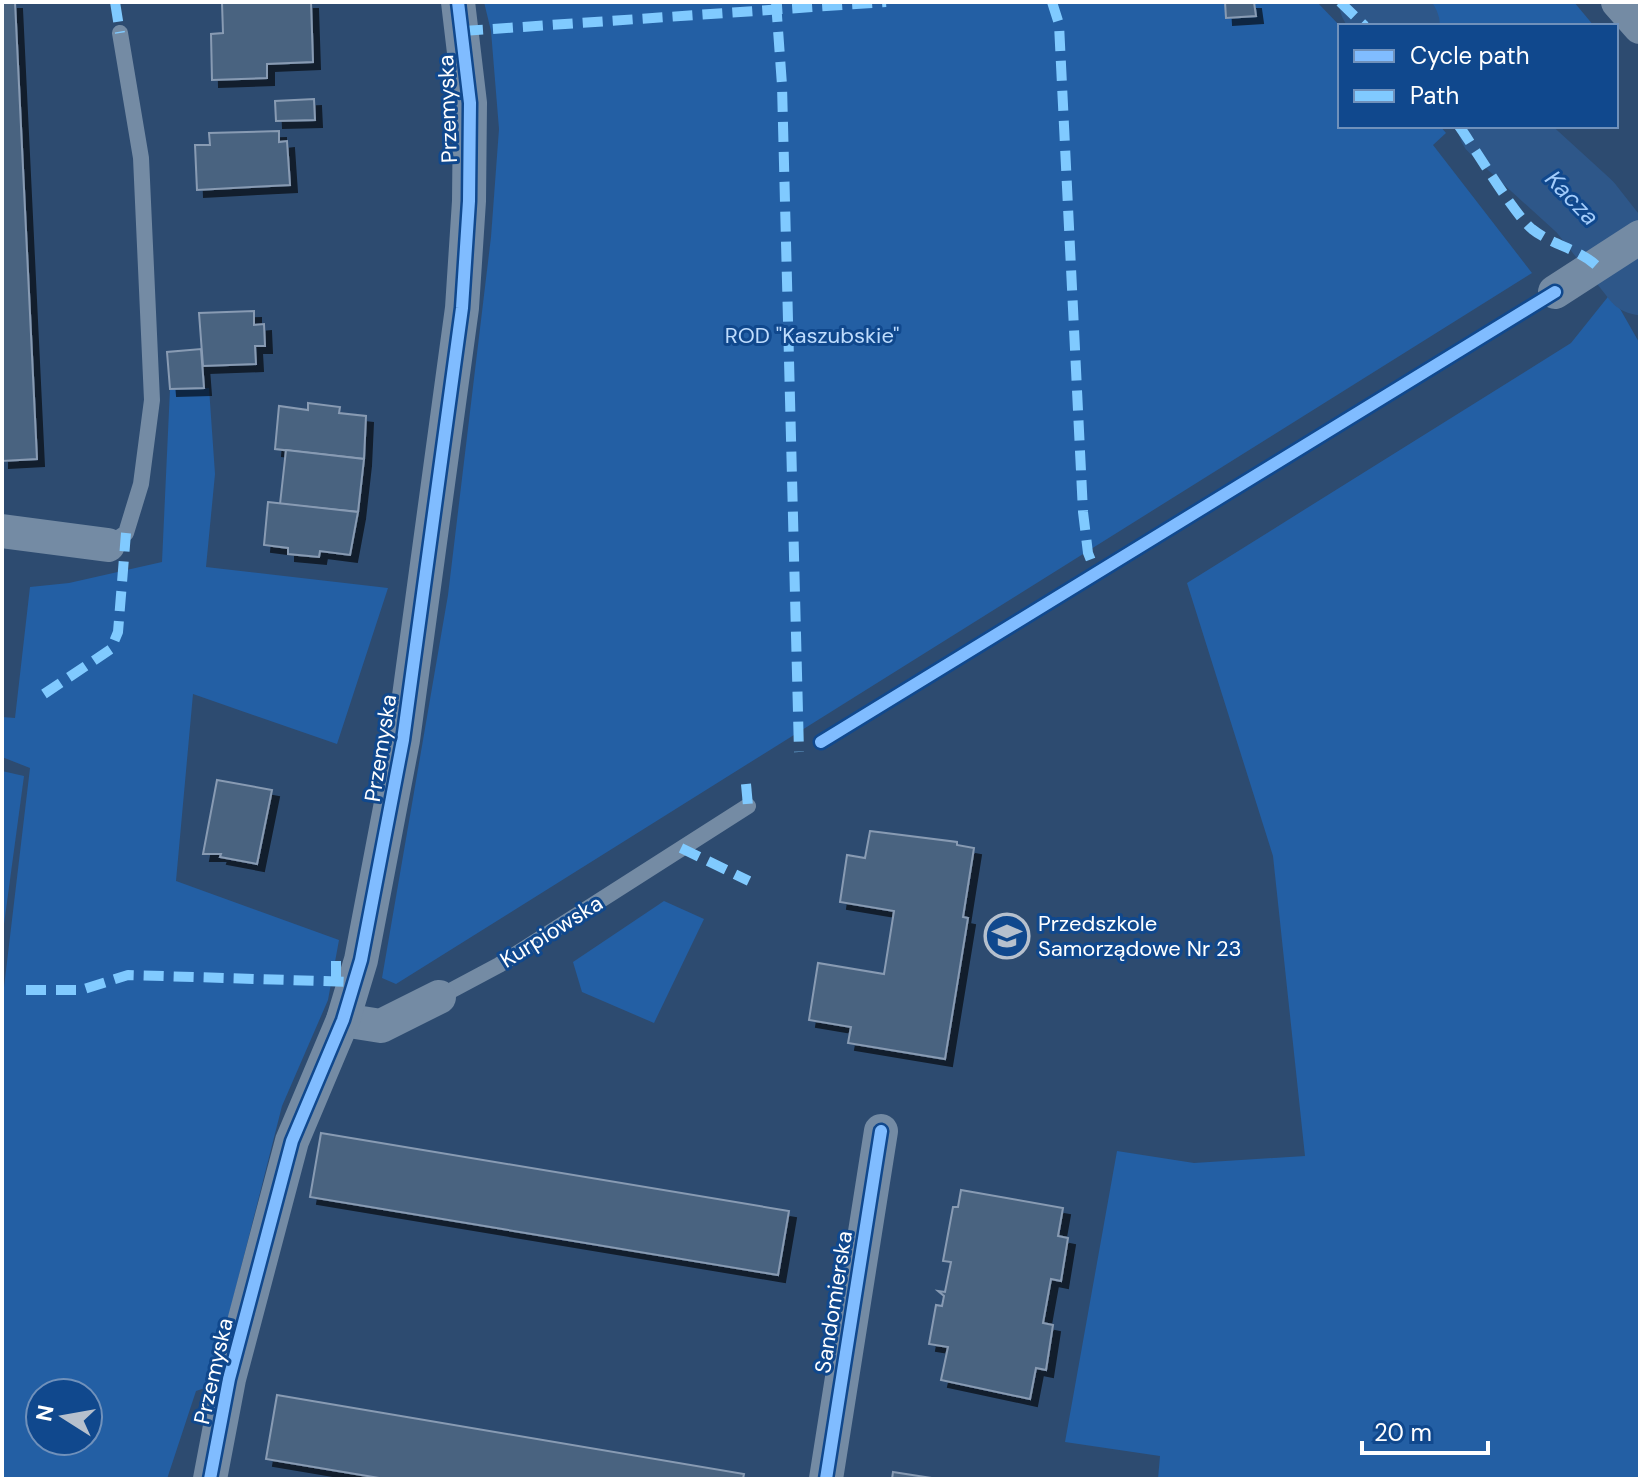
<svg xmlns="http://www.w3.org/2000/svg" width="1642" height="1481" font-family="'DM Sans',sans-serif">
	<defs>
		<filter id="shadow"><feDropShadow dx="7" dy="7" stdDeviation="0" flood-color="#0009"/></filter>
	</defs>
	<rect width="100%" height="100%" fill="#2d4b70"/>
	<g fill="#235fa4" fill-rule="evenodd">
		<polygon points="484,2 1317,2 1340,26 1340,126 1440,126 1446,133 1433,145 1532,273 396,984 382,978 448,595 491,237 499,129 491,31"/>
		<polygon points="1403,2 1574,2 1594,26 1428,26"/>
		<polygon points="1611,293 1640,344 1640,1479 1158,1479 1160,1456 1065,1442 1117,1151 1194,1163 1305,1156 1273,856 1187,583 1571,343"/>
		<path d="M209,388l6,86 -9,93 182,21 -51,156 -144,-50 -17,187 163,59 -11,60 -46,106 -71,280 -15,5 -29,88h-165v-475l28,-236 -28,-11v-40l13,1 15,-131 39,-4 93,-21 8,-173zM40,1393h48v48h-48z"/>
		<polygon points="2,771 24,776 2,939"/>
		<polygon points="664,901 704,919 654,1023 582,992 573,962"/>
	</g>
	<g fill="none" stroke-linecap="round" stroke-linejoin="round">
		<g stroke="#2e5789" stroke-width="76">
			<polyline points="1377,2 1402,26"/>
			<polyline points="1496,126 1585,207 1640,277"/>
		</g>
	</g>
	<g fill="#4a6380" stroke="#889bb3" stroke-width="2" filter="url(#shadow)">
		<polygon points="2,2 15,2 37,459 2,461"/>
		<polygon points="311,2 313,62 267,64 267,78 212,80 211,34 223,33 222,3"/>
		<polygon points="1225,2 1254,2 1256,16 1226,18"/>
		<polygon points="314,99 315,120 276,121 275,101"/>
		<polygon points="279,131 279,142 287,141 290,185 197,190 195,145 210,145 209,133"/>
		<polygon points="254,311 254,325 264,324 265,346 255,346 256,364 203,366 199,313"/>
		<polygon points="201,349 204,388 170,389 167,352"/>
		<polygon points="308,403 340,407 339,413 366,416 364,459 275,449 279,406 308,410"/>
		<polygon points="286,450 364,459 358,512 280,504"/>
		<polygon points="268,502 358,512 350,555 320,551 319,557 288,554 288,548 264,545"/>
		<polygon points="217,780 272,790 257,864 220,857 221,854 203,854"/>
		<polygon points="870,831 957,842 957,845 974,848 963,917 968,918 945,1059 848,1043 851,1027 809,1020 818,963 884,974 894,911 840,902 847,855 865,858"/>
		<polygon points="321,1133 789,1211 778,1275 310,1197"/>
		<polygon points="961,1190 1063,1208 1058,1236 1068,1238 1061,1281 1051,1279 1043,1323 1053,1325 1046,1370 1036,1368 1030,1399 941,1380 948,1347 929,1344 936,1305 942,1306 944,1296 938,1291 945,1292 951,1262 943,1261 953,1207 958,1207"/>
		<polygon points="277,1395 744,1474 743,1479 385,1479 266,1459"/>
		<polygon points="893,1472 938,1479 892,1479"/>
	</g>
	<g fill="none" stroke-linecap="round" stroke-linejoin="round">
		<g stroke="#748ba4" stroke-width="16">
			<polyline points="108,545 126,533 141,484 152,400 141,158 120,33"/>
			<polyline points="439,997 499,965 748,806"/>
		</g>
		<g stroke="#748ba4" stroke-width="34">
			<polyline points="1618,2 1640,27"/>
			<polyline points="1555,292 1640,237"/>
			<polyline points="2,531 108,545"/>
			<polyline points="343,1020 381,1026 439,997"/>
			<polyline points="210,1479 229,1379 292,1141 343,1020 361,960 403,740 462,308 469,201 470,103 458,2"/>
			<polyline points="826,1479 881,1131"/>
		</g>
		<g stroke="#80caff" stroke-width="10" stroke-dasharray="20 10" stroke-linecap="butt">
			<polyline points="115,2 120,33"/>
			<polyline points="776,2 782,85 799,752"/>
			<polyline points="1052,2 1059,24 1083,512 1088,553 1096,573"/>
			<polyline points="1340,2 1365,26"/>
			<polyline points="463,31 886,2"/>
			<path d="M1459,126c17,24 54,87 73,103 20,16 47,20 65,37"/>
			<polyline points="44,694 111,649 118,632 126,533"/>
			<polyline points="746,784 748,806"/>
			<polyline points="681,848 749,881"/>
			<polyline points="336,961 336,979"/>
			<polyline points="26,990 81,990 128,975 353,982"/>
		</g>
		<g stroke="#10488d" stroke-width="17">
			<g id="cycleway">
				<polyline points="821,742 1555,292"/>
				<polyline points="210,1479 229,1379 292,1141 343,1020 361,960 403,740 462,308 469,201 470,103 458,2"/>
				<polyline points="826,1479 881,1131"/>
			</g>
		</g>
		<use href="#cycleway" stroke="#80bcff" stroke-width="12"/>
	</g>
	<defs>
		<g id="school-ring" transform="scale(2.3)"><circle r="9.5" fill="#10488d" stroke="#b6c0cd" stroke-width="1.5"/><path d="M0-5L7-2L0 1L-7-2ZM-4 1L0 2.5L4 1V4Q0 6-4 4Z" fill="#b6c0cd"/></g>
	</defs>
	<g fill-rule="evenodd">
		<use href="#school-ring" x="1007" y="936"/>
	</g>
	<g text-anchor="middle" stroke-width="6" stroke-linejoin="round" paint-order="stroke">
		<g font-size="22" fill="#fff" stroke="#10488d">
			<text transform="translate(447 109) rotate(-92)" y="8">Przemyska</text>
			<text transform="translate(380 748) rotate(-81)" y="8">Przemyska</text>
			<text transform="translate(551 931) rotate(-32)" y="8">Kurpiowska</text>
			<text transform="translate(833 1302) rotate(-81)" y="8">Sandomierska</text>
			<text transform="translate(213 1371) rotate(-77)" y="8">Przemyska</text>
		</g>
		<g font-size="22" fill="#bedcfd" stroke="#10488d">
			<text x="812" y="343">ROD "Kaszubskie"</text>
		</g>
		<g font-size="22" fill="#fff" stroke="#10488d" text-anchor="start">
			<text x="1038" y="931">Przedszkole<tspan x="1038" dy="25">Samorządowe Nr 23</tspan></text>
		</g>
		<g font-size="24" font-style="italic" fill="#a3ccfa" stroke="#10488d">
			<text transform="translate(1572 198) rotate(46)" y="8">Kacza</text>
		</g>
	</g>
	<rect width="1642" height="1481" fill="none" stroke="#ffffff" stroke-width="8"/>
	<rect x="1338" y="24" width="280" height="104" fill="#10488d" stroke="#7091bb" stroke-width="2"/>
	<rect x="1354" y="50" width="40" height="12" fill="#80bcff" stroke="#7091bb" stroke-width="2"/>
	<text x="1410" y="64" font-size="24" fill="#ffffff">Cycle path</text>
	<rect x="1354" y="90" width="40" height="12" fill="#80caff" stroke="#7091bb" stroke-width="2"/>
	<text x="1410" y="104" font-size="24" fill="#ffffff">Path</text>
	<g transform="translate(64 1417) rotate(281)"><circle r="38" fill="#10488d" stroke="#7091bb" stroke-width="2"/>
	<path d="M0-6L14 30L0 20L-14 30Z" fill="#b6c0cd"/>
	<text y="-12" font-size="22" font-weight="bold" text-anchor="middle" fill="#ffffff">N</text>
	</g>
	<path d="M1362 1441v12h126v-12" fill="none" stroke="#ffffff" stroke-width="4"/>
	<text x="1374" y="1441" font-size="24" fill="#ffffff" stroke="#10488d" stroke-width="6" paint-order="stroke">20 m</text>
</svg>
